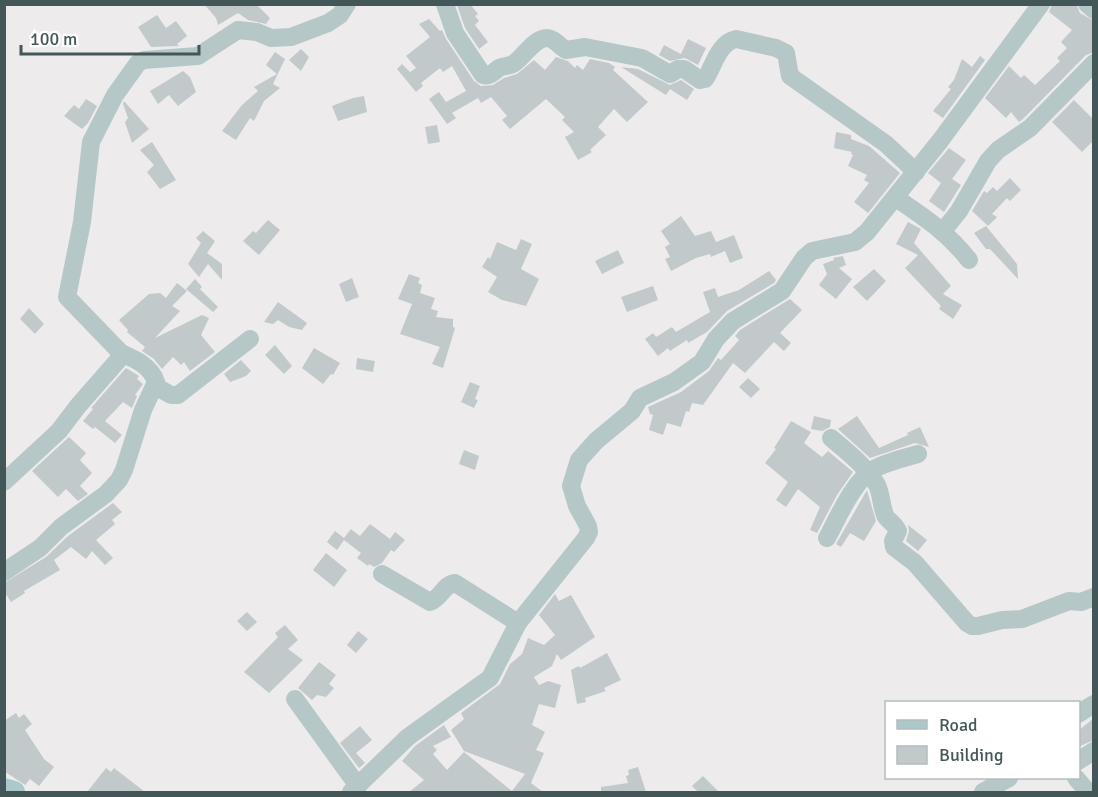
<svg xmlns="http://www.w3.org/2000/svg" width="1098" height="797" font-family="Signika,sans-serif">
	<rect width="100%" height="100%" fill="#eeebec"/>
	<g fill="#c2c9cb">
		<polygon points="204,4 256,4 270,18 266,24 248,20 238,13 218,25 216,18"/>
		<polygon points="470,4 478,14 475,16 479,21 475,25 488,42 479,49 465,28 457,5"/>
		<polygon points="1052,4 1076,4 1080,13 1094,21 1094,52 1086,55 1023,119 1019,122 1011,112 1006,118 985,98 1009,66 1021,78 1024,75 1035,85 1060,61 1057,58 1067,48 1061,42 1072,30 1049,12"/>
		<polygon points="157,15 166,28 176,21 187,36 177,44 179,46 151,47 138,27"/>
		<polygon points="429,19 440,31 442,30 446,39 474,81 481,86 493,85 504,78 517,74 534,60 545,70 556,57 568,61 575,68 577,65 583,70 590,59 609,63 615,67 613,70 648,102 627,122 614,109 598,127 606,135 590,150 592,152 578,160 565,137 574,132 562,120 565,117 546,99 510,129 502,120 507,116 491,97 481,103 478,98 452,113 456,118 447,124 429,99 439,92 446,102 466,91 452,66 443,72 440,68 421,83 423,86 416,92 397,69 402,64 410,72 416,68 406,56 430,37 419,24"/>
		<polygon points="688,39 706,48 698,65 685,58 670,61 659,55 664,45 681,54"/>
		<polygon points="301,49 309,57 301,71 289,60"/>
		<polygon points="275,52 285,59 273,84 280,88 264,101 254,121 250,118 236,140 222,131 242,105 258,91 254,87 277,74 266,65"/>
		<polygon points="980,56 985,60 943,118 933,111 951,89 948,87 954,80 962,59 972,67"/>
		<polygon points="621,67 638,69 670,85 681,80 694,89 687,100 670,89 666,95"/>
		<polygon points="183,71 190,77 196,92 178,106 169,95 158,104 150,91"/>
		<polygon points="364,96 367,112 338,121 332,106 353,98"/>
		<polygon points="86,99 97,106 88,123 82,129 64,116 74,105 79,109"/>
		<polygon points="1074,100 1094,120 1094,140 1082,152 1052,122"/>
		<polygon points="124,101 149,129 132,143 125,122 128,118 123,104"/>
		<polygon points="437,125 440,142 428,144 425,127"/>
		<polygon points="836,132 851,135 851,139 869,146 900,173 868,213 854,202 869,183 864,180 867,175 848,166 853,155 851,154 852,152 834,148"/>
		<polygon points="152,142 176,180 160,189 147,172 154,165 140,150"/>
		<polygon points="949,148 966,160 952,179 961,185 944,212 929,201 941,183 928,173"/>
		<polygon points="1010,178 1021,190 1010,201 1007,198 992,214 997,217 988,226 972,211 984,191 987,193 993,187 997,191"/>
		<polygon points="681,216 695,236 711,231 716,242 734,235 743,258 730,263 725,251 711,257 710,254 696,258 671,271 665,259 670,257 665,247 670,244 661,231"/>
		<polygon points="268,220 280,230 259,255 243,241 253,231 256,233"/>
		<polygon points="908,222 921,229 914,243 951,286 943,294 962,305 953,319 939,309 941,306 905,268 918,255 896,244"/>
		<polygon points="986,226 1017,264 1018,279 990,249 986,249 974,233"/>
		<polygon points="203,231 215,241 207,253 222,264 222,280 208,264 199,277 188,264 201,243 196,238"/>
		<polygon points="521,239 532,244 521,269 539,279 526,306 502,300 488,292 497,277 482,267 488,257 490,259 497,242 516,250"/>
		<polygon points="618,250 624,263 602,274 595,261"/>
		<polygon points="843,256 846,265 839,268 852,279 836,299 819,285 827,274 823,264 834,260 833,258"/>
		<polygon points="874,269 886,281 867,301 853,287"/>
		<polygon points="769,271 776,280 774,283 727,311 707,332 688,343 687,340 670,351 668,348 658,356 645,339 653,333 656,337 672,327 676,332 710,312 703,292 715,288 718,297 739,290"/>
		<polygon points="409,274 420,278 418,283 422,285 420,293 435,298 431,309 438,311 436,317 453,319 453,327 455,328 443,368 432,364 440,347 400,334 412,304 398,299"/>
		<polygon points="352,278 359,297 346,302 339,284"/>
		<polygon points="195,279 202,287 200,289 218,307 213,312 186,289"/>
		<polygon points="177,283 187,291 172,306 180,311 155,338 202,315 209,318 201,335 215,352 190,371 184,362 181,365 173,357 162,369 154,359 142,351 145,347 127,332 128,330 119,320 149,294 160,293 166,298"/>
		<polygon points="653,286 658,300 627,312 621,297"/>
		<polygon points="790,299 802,310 780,333 791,343 784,351 774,342 745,373 733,363 703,405 692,403 689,412 686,411 681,427 667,423 663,435 649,430 653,415 650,414 648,407 681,392 709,371 718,358 721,360 739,340 735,336 740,330"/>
		<polygon points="278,302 307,323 302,330 289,327 278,320 273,324 264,322"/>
		<polygon points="29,308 44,324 35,334 20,319"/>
		<polygon points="275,345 292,366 284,374 265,355"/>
		<polygon points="314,348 340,363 333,375 331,374 323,384 302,368"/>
		<polygon points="357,358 375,361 373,372 356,369"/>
		<polygon points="241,360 251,371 246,376 230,382 224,374"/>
		<polygon points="126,368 139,376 137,379 143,384 135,395 137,396 132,408 123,402 105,421 122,435 115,443 95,427 93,429 83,421 93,409 91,408"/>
		<polygon points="748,378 760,389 751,398 739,387"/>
		<polygon points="470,382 480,386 475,399 478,400 474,408 461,402"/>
		<polygon points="814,416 831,420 830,427 822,431 811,429"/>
		<polygon points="857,416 879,448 908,435 907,433 920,427 929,447 915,443 870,458 838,429"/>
		<polygon points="791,421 811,432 804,443 822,457 828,451 853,472 837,495 817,533 810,530 820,507 798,489 786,507 776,500 788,482 765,463 776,449 774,448"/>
		<polygon points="69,437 86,453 80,460 92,473 80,486 88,494 78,501 66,489 58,497 32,471"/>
		<polygon points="464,450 479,456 475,470 459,464"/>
		<polygon points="867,490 876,521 864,541 850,533 841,547 836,544"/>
		<polygon points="113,503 122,512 112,520 115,524 96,540 113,558 105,565 92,551 86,559 71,547 54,560 60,570 24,591 25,593 11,602 4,591 4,583 46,557 68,536"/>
		<polygon points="370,524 390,539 395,532 405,540 394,552 391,550 382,563 374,567 369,564 368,566 357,558 361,553 344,540 337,550 327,542 335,531 344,538 351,529 360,536"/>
		<polygon points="908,525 927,540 918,551 906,541 909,531"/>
		<polygon points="326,553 347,570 334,587 313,570"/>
		<polygon points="555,594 559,601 571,595 595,637 561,660 557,654 552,666 534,677 539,685 548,681 561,685 555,708 539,704 532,725 545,732 536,750 544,753 531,783 543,792 409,792 424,780 402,761 415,746 444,725 451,737 433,746 437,750 433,754 447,770 464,752 512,791 525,774 464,751 451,730 464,719 461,713 500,684 510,664 522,654 528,638 544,645 555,635 539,615"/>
		<polygon points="247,612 257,622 247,631 237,621"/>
		<polygon points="285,625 298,640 288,649 303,660 269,693 244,672 278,637 275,633"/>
		<polygon points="358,631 368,639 356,653 347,645"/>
		<polygon points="607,653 621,680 604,688 606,691 585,698 586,702 577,704 571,670 579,666 580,668"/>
		<polygon points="319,662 336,675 329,684 334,688 326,697 317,695 312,700 298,688"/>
		<polygon points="16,713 19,718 24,714 32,724 25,730 44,759 54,767 39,786 30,779 25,785 4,771 4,721"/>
		<polygon points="1094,718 1094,740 1078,747 1078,731"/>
		<polygon points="360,726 372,740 356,753 365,763 359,768 340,743"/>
		<polygon points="638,767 646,792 601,792 601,787 628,783 626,776 629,775 628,770"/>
		<polygon points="106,768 111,772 114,768 145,792 87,792"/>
		<polygon points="703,776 719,792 698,792 692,786"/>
	</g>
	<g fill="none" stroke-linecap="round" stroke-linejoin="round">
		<g stroke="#b6c7c8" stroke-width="18">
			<path d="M445,4l10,29 28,42c8,2 10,-3 16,-7 4,-2 10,-2 14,-4 10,-6 21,-26 34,-26 7,0 13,9 19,12l19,-3 57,11 28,16 8,-5h6l16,11 5,-1 2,-3c7,-12 13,-34 29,-37l40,9 10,5 4,23 96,68 30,28"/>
			<polyline points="1087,4 1094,10"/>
			<path d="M896,198c28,19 52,35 73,62"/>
			<polyline points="943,231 959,211 988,161 998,150 1030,128 1094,63"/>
			<polyline points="155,386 171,395 178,395 250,339"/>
			<path d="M831,438c16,14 35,28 46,47 5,10 4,23 9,32 4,5 9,7 12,14l-5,10 1,6 21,16 52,60 5,3h6l24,-6 20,-1 47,-18 12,1 13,-5"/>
			<polyline points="4,482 59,431 78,406 120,358 121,353 67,297 82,222 91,142 115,95 138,63 144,60 198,56 238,30 257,32 271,38 291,37 328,23 340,15 347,4"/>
			<path d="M827,538c11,-20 26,-57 47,-69 13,-7 30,-11 44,-15"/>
			<path d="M4,572l36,-24 21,-21 45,-33 13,-14 5,-10 19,-60 13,-28c-5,-16 -21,-23 -35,-29"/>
			<path d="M382,574l48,28c10,-3 14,-18 25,-19l63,40"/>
			<polyline points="295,699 358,786"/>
			<polyline points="1078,714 1094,704"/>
			<polyline points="1078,761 1094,751"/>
			<polyline points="1076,778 1088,792"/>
			<polyline points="351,792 408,737 490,678 518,623 586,538 589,532 588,526 577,506 571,486 579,460 596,441 632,411 640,398 674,382 702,362 716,339 733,321 782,291 804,258 812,251 855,242 867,232 940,141 1041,4"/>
			<polyline points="983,792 1009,778"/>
		</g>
		<polyline stroke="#abc8cb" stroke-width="22" points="4,789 14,792"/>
	</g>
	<rect width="1098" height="797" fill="none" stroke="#445758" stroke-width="12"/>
	<rect x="885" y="701" width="195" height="78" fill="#ffffff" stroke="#b4bcbc" stroke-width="1.5"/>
	<rect x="897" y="720" width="30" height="9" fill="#abc8cb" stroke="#b4bcbc" stroke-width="1.5"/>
	<text x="939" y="731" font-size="18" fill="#445758">Road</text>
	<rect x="897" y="746" width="30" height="18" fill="#c2c9cb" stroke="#b4bcbc" stroke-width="1.5"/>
	<text x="939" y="761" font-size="18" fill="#445758">Building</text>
	<path d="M21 45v9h178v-9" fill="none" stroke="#445758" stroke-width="3"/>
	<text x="30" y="45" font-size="18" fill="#445758" stroke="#ffffff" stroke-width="4.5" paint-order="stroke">100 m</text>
</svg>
